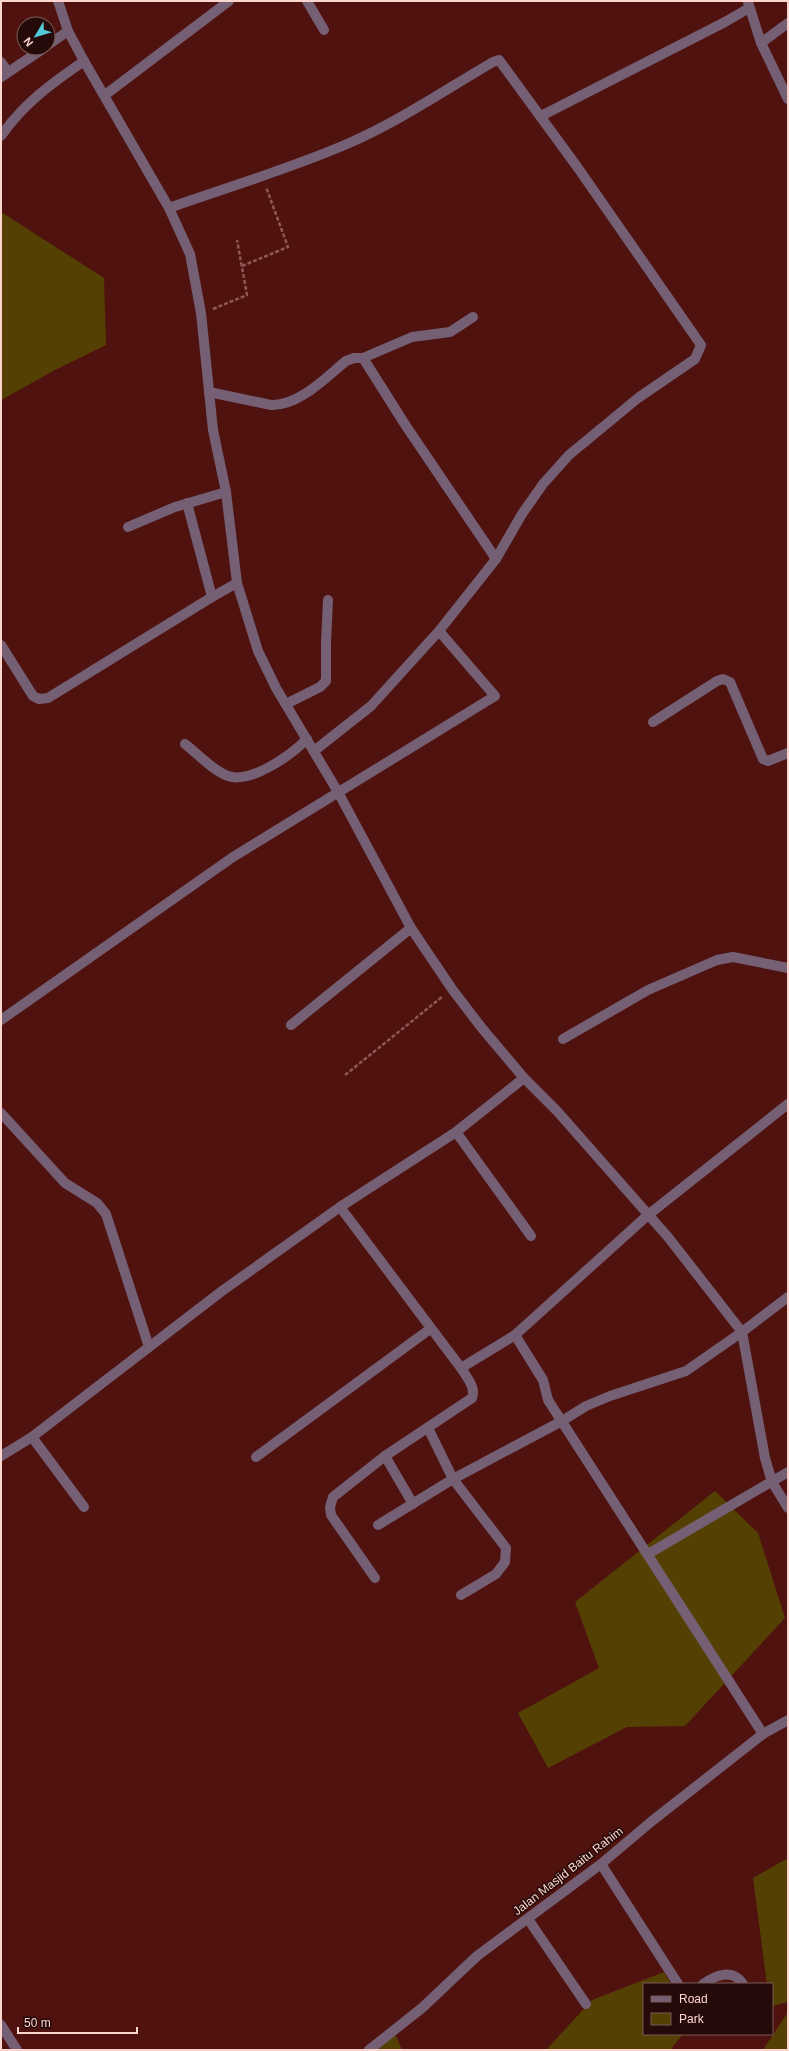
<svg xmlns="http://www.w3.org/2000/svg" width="789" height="2051" font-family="Helvetica,sans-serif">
	<rect width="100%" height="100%" fill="#4f120f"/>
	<g fill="#554003">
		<polygon points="1,212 104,278 106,345 55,370 1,400"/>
		<polygon points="715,1491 758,1533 785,1618 685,1726 627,1727 548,1768 518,1713 599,1668 575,1602"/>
		<polygon points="788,1858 788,2002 772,2006 772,1984 767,1984 753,1878"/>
		<polygon points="664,1972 671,1984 644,1984 644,2034 683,2034 670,2050 546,2050 592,2000"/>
		<polygon points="788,2012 788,2050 763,2050"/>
		<polygon points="395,2033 402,2050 373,2050"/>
	</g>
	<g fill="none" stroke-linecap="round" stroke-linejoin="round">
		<g stroke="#8e5955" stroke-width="2.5" stroke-dasharray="4 2" stroke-linecap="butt">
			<polyline points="242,266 288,247 266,187"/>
			<polyline points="213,309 247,295 237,240"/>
			<polyline points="345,1075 442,997"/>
		</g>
		<g stroke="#745f74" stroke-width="10">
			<polyline points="58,1 68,31 84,61 169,208 190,254 201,313 213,430 226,492 237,583 258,651 276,688 338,792 411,928 452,989 481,1027 524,1078 557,1111 668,1237 742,1332 765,1458 772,1482 788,1508"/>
			<polyline points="307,1 324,30"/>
			<polyline points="748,2 761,43 788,99"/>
			<polyline points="761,43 788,23"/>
			<polyline points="48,45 68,31"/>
			<polyline points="1,62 8,72"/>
			<polyline points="1,77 44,48"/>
			<polyline points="105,95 229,1"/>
			<polyline points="541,116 725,22 749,8"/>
			<path d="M1,136c23,-33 50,-52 83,-75"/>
			<path d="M169,208c59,-21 120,-39 178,-64 51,-22 98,-54 146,-82l6,-2 79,108 123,177 -6,14 -57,39 -69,57 -26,29 -21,30 -26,45 -57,72 -68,75 -57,45"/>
			<polyline points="363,358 406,426 496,559"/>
			<path d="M209,392l62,13c28,1 54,-27 75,-44l8,-3h9l49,-21 38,-5 23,-15"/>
			<polyline points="187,503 212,597"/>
			<polyline points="128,527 175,507 226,492"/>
			<polyline points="1,645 33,696 39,699 48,698 212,597 237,583"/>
			<polyline points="286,704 320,687 326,681 326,643 328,600"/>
			<polyline points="653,722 717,681 723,679 730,682 763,759 768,761 788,753"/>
			<path d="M185,744c13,10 27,26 43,32 23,8 63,-21 79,-37"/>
			<polyline points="1,1020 233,857 495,696 439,631"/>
			<polyline points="291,1025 411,928"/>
			<polyline points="563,1039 648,990 717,960 733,957 788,968"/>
			<polyline points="1,1113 65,1183 97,1203 106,1214 149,1347"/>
			<polyline points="456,1132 531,1236"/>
			<polyline points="340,1207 461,1368"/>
			<polyline points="428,1428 453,1479 506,1548 505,1562 496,1574 461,1595"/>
			<polyline points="32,1437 84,1507"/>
			<polyline points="1,1456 32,1437 222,1291 340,1207 456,1132 524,1078"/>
			<polyline points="385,1456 413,1504"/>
			<polyline points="256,1457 430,1329"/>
			<polyline points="378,1525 453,1479 562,1421 586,1406 610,1396 686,1371 742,1332 788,1297"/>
			<polyline points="648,1554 788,1472"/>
			<path d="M375,1578l-44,-63 -1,-8 3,-10 52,-41 87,-58c4,-11 -5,-20 -11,-30l54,-33"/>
			<polyline points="763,1734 557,1414 548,1400 543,1380 515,1335 648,1215 788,1104"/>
			<polyline points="601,1864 678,1984"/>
			<polyline points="528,1919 586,2004"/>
			<path d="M703,1984c13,-9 30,-16 40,0"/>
			<polyline points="1,2025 17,2050"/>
			<polyline points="369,2050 422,2008 477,1956 601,1864 652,1821 763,1734 788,1720"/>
		</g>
	</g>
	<g text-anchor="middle" stroke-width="3" stroke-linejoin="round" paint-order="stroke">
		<g font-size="12" fill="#fdd5cf" stroke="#240a08">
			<text transform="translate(568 1871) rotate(-38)" y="4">Jalan Masjid Baitu Rahim</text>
		</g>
	</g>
	<rect width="789" height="2051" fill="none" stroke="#fdd5cf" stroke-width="4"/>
	<rect x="643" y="1983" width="130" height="52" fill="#240a08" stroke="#7b5b58"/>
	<rect x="651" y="1996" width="20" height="6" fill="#745f74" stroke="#7b5b58"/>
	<text x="679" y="2003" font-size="12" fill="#fdd5cf">Road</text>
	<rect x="651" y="2013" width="20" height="12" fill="#554003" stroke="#7b5b58"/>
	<text x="679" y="2023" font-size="12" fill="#fdd5cf">Park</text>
	<g transform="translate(36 36) rotate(232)"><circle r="19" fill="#240a08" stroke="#7b5b58"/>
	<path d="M0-3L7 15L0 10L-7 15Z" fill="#53cbdb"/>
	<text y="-6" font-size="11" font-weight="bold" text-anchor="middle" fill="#fdd5cf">N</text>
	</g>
	<path d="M18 2027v6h119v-6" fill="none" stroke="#fdd5cf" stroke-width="2"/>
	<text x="24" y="2027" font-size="12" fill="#fdd5cf" stroke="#240a08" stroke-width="3" paint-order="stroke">50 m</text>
</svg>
